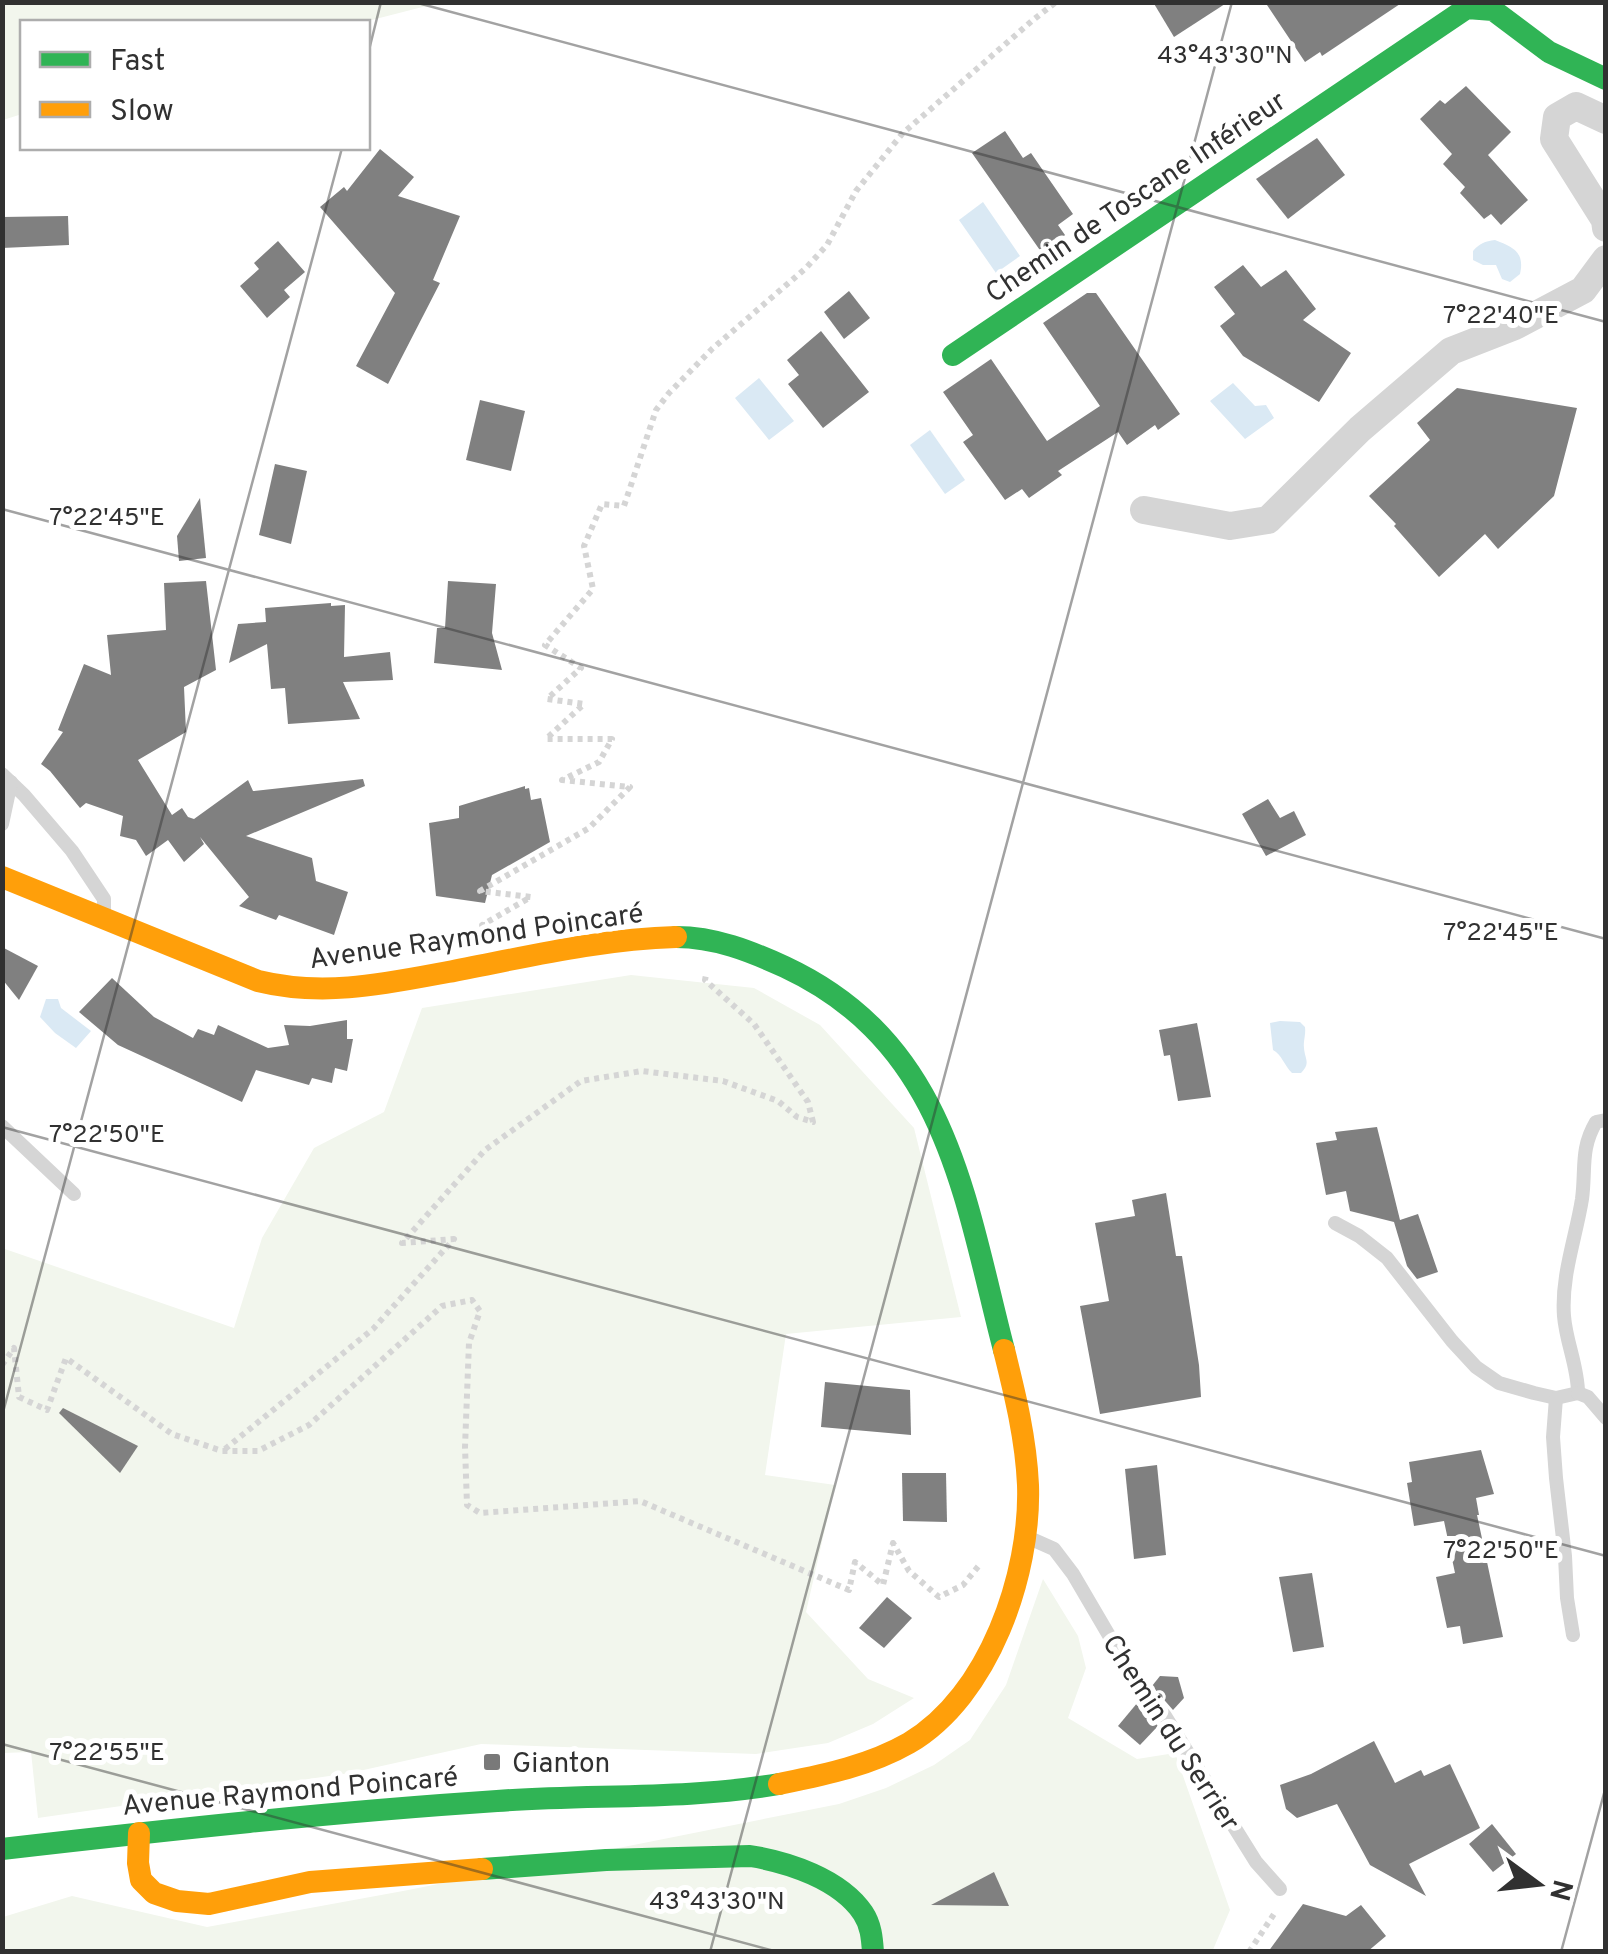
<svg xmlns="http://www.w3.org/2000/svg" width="1608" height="1954" font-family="Overpass,sans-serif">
	<rect width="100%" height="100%" fill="#fff"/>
	<g fill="#f2f6ed">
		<polygon points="3,2 438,2 438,3 364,22 22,22 22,114 3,120"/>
		<polygon points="631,975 754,988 820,1025 914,1128 961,1317 786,1334 765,1475 835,1485 806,1612 868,1679 914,1698 873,1724 828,1743 756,1754 481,1744 350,1773 38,1818 31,1752 3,1753 2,1248 234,1328 262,1238 314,1148 384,1112 422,1008"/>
		<polygon points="1043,1579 1078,1636 1086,1668 1068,1718 1137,1759 1175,1753 1230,1910 1212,1952 3,1952 3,1917 72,1896 207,1927 403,1891 839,1804 886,1788 934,1765 970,1740 1006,1685"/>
	</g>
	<g fill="#dae9f4">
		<polygon points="983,202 1020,256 996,273 959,220"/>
		<path d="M1495,240c18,7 30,12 25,34l-10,8 -8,-3 -6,-14h-13l-10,-5v-9c6,-7 12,-10 22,-11z"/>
		<polygon points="759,378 794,421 769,440 735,398"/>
		<polygon points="1233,383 1255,406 1266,405 1274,418 1245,439 1210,401"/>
		<polygon points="930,430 965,480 945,494 910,445"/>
		<polygon points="46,999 58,999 61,1008 91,1031 76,1048 55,1033 40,1017"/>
		<path d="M1280,1021l20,1 5,5c1,8 -2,14 -1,21 1,12 7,15 -3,25h-9c-8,-8 -10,-18 -19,-23l-3,-27z"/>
	</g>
	<g fill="#808080">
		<polygon points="1153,2 1228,2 1174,37"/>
		<polygon points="1265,2 1403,2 1322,56 1320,52 1305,62"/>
		<polygon points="1466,86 1511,132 1488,155 1528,200 1501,225 1491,214 1484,219 1460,193 1465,187 1443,164 1452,154 1420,119 1440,100 1445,104"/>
		<polygon points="1005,131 1023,158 1031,153 1073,214 1058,225 1065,235 1044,256 972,153"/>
		<polygon points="1317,138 1345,175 1288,219 1256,179"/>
		<polygon points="380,149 414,177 398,196 460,216 433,280 440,283 388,384 356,366 395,293 320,207 344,187 347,191"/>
		<polygon points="68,216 69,245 2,248 2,217"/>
		<polygon points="278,241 305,272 284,290 290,297 267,318 240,286 259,269 254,263"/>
		<polygon points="1243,265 1261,287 1286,270 1316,309 1303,320 1351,353 1319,402 1243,356 1220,326 1235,314 1214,287"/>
		<polygon points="849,291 870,318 844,339 824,312"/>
		<polygon points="1087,293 1096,293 1180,414 1158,430 1155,425 1127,445 1118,432 1058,471 1062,475 1029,498 1022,489 1005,500 963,442 973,435 943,392 991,359 1047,441 1100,406 1043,323"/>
		<polygon points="821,331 869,392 823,428 788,384 799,375 787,360"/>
		<polygon points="1457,388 1577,408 1554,496 1498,549 1485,534 1439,577 1394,526 1396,524 1369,496 1430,440 1417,423"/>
		<polygon points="480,400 525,411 511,471 466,460"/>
		<polygon points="275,464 307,471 291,544 259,535"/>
		<polygon points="200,498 206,558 179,561 177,536"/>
		<polygon points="206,581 216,670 184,687 186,732 138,760 172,815 182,808 188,817 194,819 248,780 253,791 363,779 365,786 246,836 312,858 316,881 348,892 334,935 279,915 276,920 239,906 249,897 200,837 204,844 184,862 168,840 146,856 136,840 120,836 123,816 86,803 80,808 50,771 41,764 63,732 58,730 84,664 111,675 107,635 166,630 164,583"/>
		<polygon points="448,581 496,584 492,633 502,670 434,663 437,628 445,628"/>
		<polygon points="331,603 331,606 345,605 344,657 390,652 393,680 343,682 360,719 288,724 285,688 271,689 267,644 229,663 238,624 266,622 265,608"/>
		<polygon points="525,786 525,789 529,788 531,800 541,798 550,842 492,875 485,903 436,896 429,823 459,818 459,806"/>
		<polygon points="1268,799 1280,818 1294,811 1306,835 1266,856 1242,814"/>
		<polygon points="2,947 38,966 19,1000 2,979"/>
		<polygon points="112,978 154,1017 193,1038 198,1029 214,1035 218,1025 268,1048 289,1045 284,1025 310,1026 347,1020 347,1039 353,1039 347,1071 335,1068 332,1083 312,1078 309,1085 256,1070 242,1102 118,1045 79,1012"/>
		<polygon points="1197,1023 1211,1097 1178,1101 1170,1055 1164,1056 1159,1030"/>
		<polygon points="1377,1127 1400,1220 1418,1214 1438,1272 1417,1279 1407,1266 1394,1222 1350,1211 1346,1191 1326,1195 1316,1143 1337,1140 1335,1132"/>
		<polygon points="1166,1193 1176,1256 1182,1256 1199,1365 1201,1397 1100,1414 1080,1306 1109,1301 1095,1223 1135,1216 1132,1200"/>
		<polygon points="825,1382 910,1390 911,1435 821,1427"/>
		<polygon points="63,1408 138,1446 120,1473 59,1413"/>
		<polygon points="1481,1450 1494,1494 1476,1498 1479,1515 1477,1515 1503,1637 1463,1644 1460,1626 1447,1628 1436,1577 1455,1573 1444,1521 1414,1526 1407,1483 1412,1482 1409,1462"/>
		<polygon points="1157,1465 1166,1555 1134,1559 1125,1469"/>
		<polygon points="902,1473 946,1473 947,1522 903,1521"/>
		<polygon points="1312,1573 1324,1647 1293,1652 1279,1577"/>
		<polygon points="887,1597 912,1618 884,1648 859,1628"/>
		<polygon points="1160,1676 1178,1677 1184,1698 1173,1710 1152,1686"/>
		<polygon points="1138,1702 1158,1726 1140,1745 1118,1726"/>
		<polygon points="1374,1741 1395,1783 1421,1770 1424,1776 1450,1764 1480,1828 1409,1864 1426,1896 1370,1865 1337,1804 1297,1818 1286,1809 1280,1785 1311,1774"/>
		<polygon points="1492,1824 1516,1854 1493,1872 1469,1844"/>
		<polygon points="994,1872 1009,1906 931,1905"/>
		<polygon points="1303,1904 1346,1916 1361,1905 1386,1936 1367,1952 1268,1952"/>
	</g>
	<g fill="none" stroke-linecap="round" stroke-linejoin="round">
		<g stroke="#d5d5d5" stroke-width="6" stroke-dasharray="5 5" stroke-linecap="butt">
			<polyline points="485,925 482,925 531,897 480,891 589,828 630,787 562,780 599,762 612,739 546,739 584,704 547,699 581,668 545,645 593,589 584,546 602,504 624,506 656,410 669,393 712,349 806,268 827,245 856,191 902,134 1033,20 1056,2"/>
			<polyline points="2,1365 14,1348 19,1397 47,1410 66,1358 172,1434 222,1451 258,1451 309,1425 442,1306 472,1300 480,1311 469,1343 465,1447 467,1505 480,1513 640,1501 849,1590 855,1562 883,1585 893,1543 909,1571 939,1597 963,1585 981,1563"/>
			<polyline points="225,1449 373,1329 454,1239 402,1243 485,1150 581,1081 642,1071 723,1081 778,1101 797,1117 813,1122 808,1102 754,1024 705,980 706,975"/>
			<polyline points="1249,1952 1276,1911"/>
		</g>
		<g stroke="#d5d5d5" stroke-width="14">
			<polyline points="2,774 24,795 72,851 104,899 104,913"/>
			<polyline points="2,824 11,782"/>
			<polyline points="2,1126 74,1194"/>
			<polyline points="1335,1223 1359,1236 1387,1258 1452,1341 1476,1367 1499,1383 1534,1393 1556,1398 1578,1393"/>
			<path d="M1578,1393c0,-26 -12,-51 -14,-77 -3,-40 12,-79 18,-117 4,-30 -2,-50 14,-77l10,-2"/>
			<polyline points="1578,1393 1588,1397 1606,1418"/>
			<polyline points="1556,1398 1553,1437 1556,1478 1565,1556 1567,1598 1573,1635"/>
			<polyline points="1027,1537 1054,1549 1073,1574 1114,1644 1131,1678 1165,1716 1256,1862 1280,1889"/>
		</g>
		<g stroke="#d5d5d5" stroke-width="28">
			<polyline points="1606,120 1576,106 1557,117 1554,139 1605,220 1606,228"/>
			<polyline points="1144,510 1230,526 1268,520 1360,429 1451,351 1515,326 1583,290 1606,259"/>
		</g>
		<g stroke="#30b455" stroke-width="22">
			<polyline points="953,355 1467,8 1493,10 1549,52 1606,79"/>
			<path d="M676,937c39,0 74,14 109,30 162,76 179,229 219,383"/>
			<path d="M2,1849c165,-19 329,-37 495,-48 94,-7 188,-1 282,-17"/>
			<path d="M482,1869l124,-9 144,-4c38,6 90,23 113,57 8,12 9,25 10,39"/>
		</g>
		<g stroke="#ff9f0a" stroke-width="22">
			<path d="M2,877l256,104c65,16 126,3 190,-9 74,-14 152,-33 228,-35"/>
			<path d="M779,1784c44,-9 90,-18 130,-41 80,-47 122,-169 119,-258 -2,-46 -13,-91 -24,-135"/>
			<polyline points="139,1833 138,1863 141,1880 154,1893 177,1901 209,1904 310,1882 482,1869"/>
		</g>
	</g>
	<path fill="none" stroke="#313131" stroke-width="2.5" stroke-opacity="0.45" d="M414,2l1192,320M368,54l13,-52M2,509l1604,430M2,1127l1604,429M2,1416l340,-1268M2,1744l776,208M710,1952l522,-1950M1561,1952l45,-166"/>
	<rect fill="#797979" stroke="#fff" stroke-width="4" x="482" y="1752" width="20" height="20" rx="5"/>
	<g text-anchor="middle" stroke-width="10" stroke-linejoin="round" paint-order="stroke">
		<g font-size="28" fill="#313131" stroke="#fff">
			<text transform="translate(1135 196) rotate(-34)" y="10">Chemin de Toscane Inférieur</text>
			<text transform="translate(476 935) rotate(-8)" y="10">Avenue Raymond Poincaré</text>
			<text transform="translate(1172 1732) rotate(57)" y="10">Chemin du Serrier</text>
			<text transform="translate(290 1790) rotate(-5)" y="10">Avenue Raymond Poincaré</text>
		</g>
		<g font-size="28" fill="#313131" stroke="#fff" text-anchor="start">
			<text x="512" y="1772">Gianton</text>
		</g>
	</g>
	<g font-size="25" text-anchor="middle" fill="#313131" stroke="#fff" stroke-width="10" stroke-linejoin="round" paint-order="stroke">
		<text x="1225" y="63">43°43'30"N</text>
		<text x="1501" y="323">7°22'40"E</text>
		<text x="107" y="525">7°22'45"E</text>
		<text x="1501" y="940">7°22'45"E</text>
		<text x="107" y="1142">7°22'50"E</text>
		<text x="1501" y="1558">7°22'50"E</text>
		<text x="107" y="1760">7°22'55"E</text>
		<text x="717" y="1909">43°43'30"N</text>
	</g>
	<rect width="1608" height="1954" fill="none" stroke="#313131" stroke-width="10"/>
	<rect x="20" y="20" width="350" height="130" fill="#ffffff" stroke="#adadad" stroke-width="2.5"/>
	<rect x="40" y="52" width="50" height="15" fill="#30b455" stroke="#adadad" stroke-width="2.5"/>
	<text x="110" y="70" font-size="30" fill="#313131">Fast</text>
	<rect x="40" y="102" width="50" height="15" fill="#ff9f0a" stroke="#adadad" stroke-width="2.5"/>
	<text x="110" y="120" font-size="30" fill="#313131">Slow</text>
	<g transform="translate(1538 1884) rotate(105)" stroke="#ffffff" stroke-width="8" paint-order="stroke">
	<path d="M0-8L18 38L0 25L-18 38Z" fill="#313131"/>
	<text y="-15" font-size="28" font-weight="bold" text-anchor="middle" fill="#313131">N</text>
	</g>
</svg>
